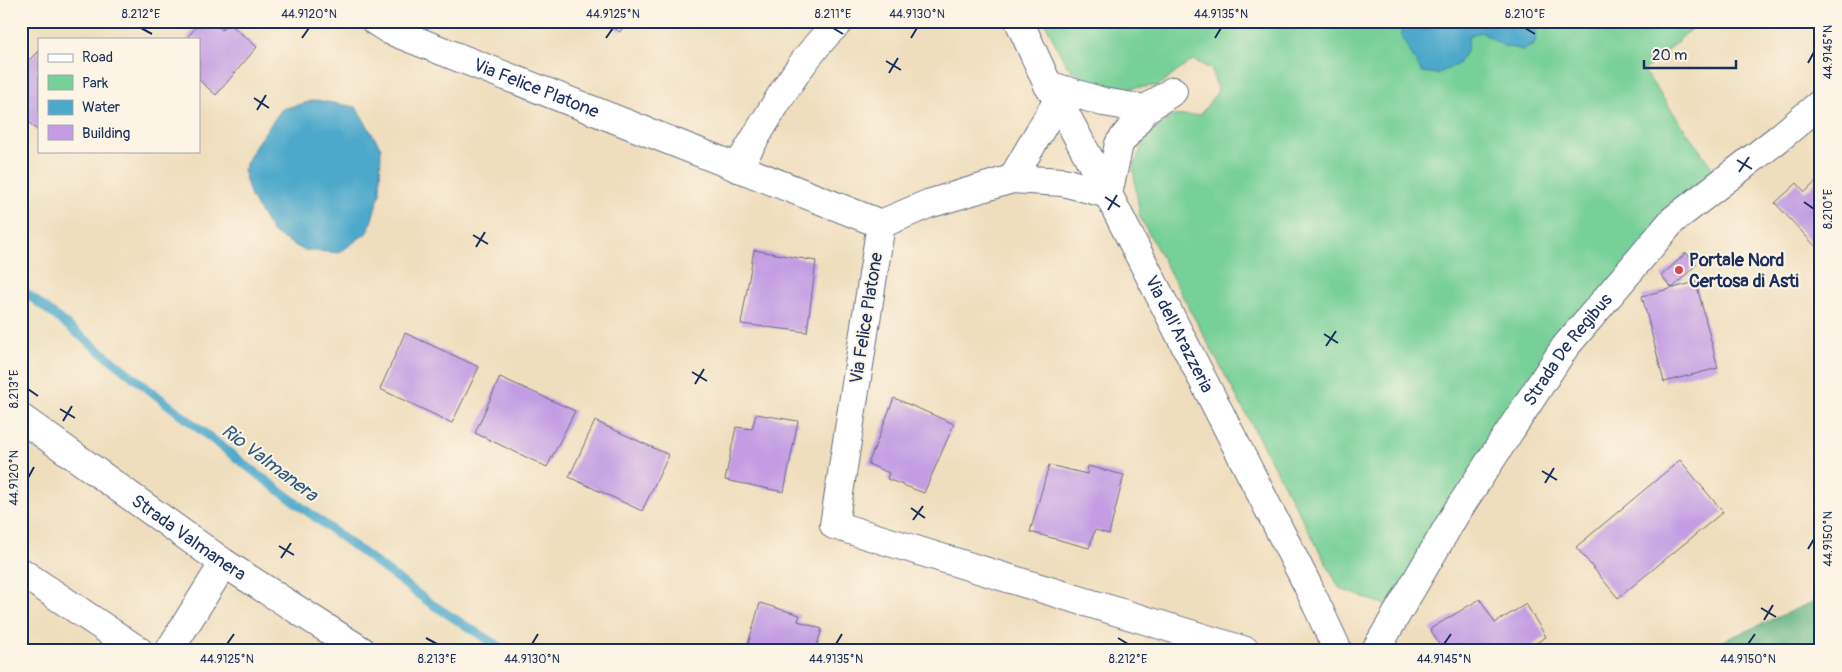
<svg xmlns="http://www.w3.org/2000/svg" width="1842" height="672" font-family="Pangolin,sans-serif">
	<rect width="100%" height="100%" fill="#fcf5e5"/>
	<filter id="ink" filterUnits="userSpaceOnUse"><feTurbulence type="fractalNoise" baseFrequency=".02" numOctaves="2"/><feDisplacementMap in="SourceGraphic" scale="10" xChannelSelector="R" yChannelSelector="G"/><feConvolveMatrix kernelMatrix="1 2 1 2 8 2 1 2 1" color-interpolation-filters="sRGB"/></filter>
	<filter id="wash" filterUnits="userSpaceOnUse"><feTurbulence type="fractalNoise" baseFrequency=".0096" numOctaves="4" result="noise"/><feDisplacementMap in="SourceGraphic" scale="20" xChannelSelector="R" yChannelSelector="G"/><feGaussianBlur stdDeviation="1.12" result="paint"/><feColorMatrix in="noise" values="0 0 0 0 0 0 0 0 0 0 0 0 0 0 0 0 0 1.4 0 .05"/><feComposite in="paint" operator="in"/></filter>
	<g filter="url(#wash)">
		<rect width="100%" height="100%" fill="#efdebd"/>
		<polygon fill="#77d097" stroke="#49807a" points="1044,21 1700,21 1644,71 1715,172 1660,225 1389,606 1340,589 1140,217 1133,168 1145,139 1171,116 1200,115 1218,91 1211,69 1193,60 1158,86 1095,91 1066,65"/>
		<polygon fill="#61b280" stroke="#3e706f" points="1821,598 1821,651 1700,651"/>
		<g fill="#4da9cb" stroke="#346c94">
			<polygon points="1401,21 1520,21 1534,28 1537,33 1534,45 1523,50 1504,46 1481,32 1468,36 1467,50 1458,64 1437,74 1422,72 1402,38"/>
			<polygon points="316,100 356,107 381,148 380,194 368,232 339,253 303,250 273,233 251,197 243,170 257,143 282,109"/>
		</g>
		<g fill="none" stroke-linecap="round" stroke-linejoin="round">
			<polyline stroke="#4da9cb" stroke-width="9" points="21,289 244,464 430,603 506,651"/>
		</g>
		<g id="blocks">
			<g fill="#c39ce3">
				<polygon points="111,21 126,21 120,29"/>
				<polygon points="201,21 212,21 222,30 228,22 257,47 216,95 199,80 199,39 186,39"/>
				<polygon points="603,21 626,21 620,32"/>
				<polygon points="39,50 39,132 21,115 21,68"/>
				<polygon points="1821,177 1821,245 1817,248 1775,203 1797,183 1805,192"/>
				<polygon points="754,250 816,261 807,332 741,324"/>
				<polygon points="1686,253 1697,264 1672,288 1661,276"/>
				<polygon points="1696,282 1718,368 1664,382 1642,296"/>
				<polygon points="405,333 479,367 452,423 380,389"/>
				<polygon points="500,377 575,411 547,467 475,433"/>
				<polygon points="894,398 954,424 924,493 887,479 889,473 868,464"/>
				<polygon points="756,414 798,421 784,492 725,480 736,427 752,429"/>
				<polygon points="595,421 669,455 642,511 569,477"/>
				<polygon points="1680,460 1723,512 1618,598 1576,547"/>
				<polygon points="1049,465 1087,474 1088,466 1124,475 1109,534 1095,530 1089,548 1030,532"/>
				<polygon points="1480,599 1495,623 1526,604 1546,637 1523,651 1443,651 1430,629"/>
				<polygon points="760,603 800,615 798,621 822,629 815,651 746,651"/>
			</g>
		</g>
	</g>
	<g filter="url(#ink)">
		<use href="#blocks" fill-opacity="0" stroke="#656c7f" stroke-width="1"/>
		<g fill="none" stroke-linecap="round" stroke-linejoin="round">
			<g stroke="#656c7f" stroke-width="30">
				<g id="minor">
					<path id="s1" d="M375,21l14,9 492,194 -47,301 412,126"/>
					<path id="s2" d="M1019,21l29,64 10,15 50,94 199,390 31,67"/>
					<polyline points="1048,85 1103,102 1146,109"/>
					<path d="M737,168c30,-48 61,-109 103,-147"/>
					<polyline points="1012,179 1058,100"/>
					<polyline points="1108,194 1119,144 1146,109 1173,91"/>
					<polyline points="881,224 928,204 1012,179 1063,182 1108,194"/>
					<path id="s3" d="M21,418l203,145 138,88"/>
					<polyline points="21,572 139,651"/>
					<polyline points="169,651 224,563"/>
					<path id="s4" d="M1375,651l81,-138 109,-166 108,-127 105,-81 43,-36"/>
				</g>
			</g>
			<use href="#minor" stroke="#fff" stroke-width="28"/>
		</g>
	</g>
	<path fill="none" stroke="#1b2f5e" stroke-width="2" d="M141,28l11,6M833,28l10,6M1525,28l10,6M302,38l7,-10M606,38l7,-10M911,38l6,-10M1215,38l6,-10M886,61l15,9M1808,63l6,-11M889,73l9,-15M254,98l15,10M257,110l9,-15M1737,160l15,9M1739,172l10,-15M1105,197l15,10M1804,202l10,7M1108,210l9,-15M473,235l15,9M476,247l9,-15M1324,334l14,9M1326,346l10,-15M692,372l15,9M695,384l9,-15M28,389l10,7M60,409l15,9M63,421l9,-15M1542,471l15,9M28,478l6,-11M1545,483l9,-15M911,508l14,10M913,520l10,-14M279,546l15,9M1808,549l6,-10M281,558l10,-15M1761,608l15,9M1764,620l9,-15M426,638l11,6M1118,638l10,6M227,644l7,-10M532,644l6,-10M836,644l6,-10M1444,644l7,-10M1748,644l7,-10"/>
	<circle fill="#d1495b" stroke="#fcf5e5" stroke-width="2" cx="1679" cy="270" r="5"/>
	<g text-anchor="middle" stroke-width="4" stroke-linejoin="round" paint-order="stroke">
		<g font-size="18" fill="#1b2f5e" stroke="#fcf5e5">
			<text dy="6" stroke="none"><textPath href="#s1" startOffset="175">Via Felice Platone</textPath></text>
			<text transform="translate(866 318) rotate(-81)" y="6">Via Felice Platone</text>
			<text dy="6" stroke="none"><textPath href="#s2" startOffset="352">Via dell'Arazzeria</textPath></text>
			<text dy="6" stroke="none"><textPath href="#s4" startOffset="358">Strada De Regibus</textPath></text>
			<text dy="6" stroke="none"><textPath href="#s3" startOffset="206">Strada Valmanera</textPath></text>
		</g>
		<g font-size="18" font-weight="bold" fill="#1b2f5e" stroke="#fcf5e5" text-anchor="start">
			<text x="1689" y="266">Portale Nord<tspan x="1689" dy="21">Certosa di Asti</tspan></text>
		</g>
		<g font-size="19" font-style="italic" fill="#2c5a84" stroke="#fcf5e5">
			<text transform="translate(270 462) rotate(37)" y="7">Rio Valmanera</text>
		</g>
	</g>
	<rect width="1842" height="672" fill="none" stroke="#fcf5e5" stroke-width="55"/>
	<rect x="38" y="38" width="162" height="115" fill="#fcf5e5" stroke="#a2a6af"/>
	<rect x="48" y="54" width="25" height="8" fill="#ffffff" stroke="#a2a6af"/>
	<text x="82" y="62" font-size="15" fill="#1b2f5e">Road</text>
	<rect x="48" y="75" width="25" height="15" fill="#77d097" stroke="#a2a6af"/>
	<text x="82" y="88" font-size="15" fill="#1b2f5e">Park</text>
	<rect x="48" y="100" width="25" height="15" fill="#4da9cb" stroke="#a2a6af"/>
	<text x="82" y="112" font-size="15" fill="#1b2f5e">Water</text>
	<rect x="48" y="125" width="25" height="15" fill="#c39ce3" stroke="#a2a6af"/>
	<text x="82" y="138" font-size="15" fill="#1b2f5e">Building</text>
	<path d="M1644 60v8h92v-8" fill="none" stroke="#1b2f5e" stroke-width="2.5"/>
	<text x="1652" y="60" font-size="15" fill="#1b2f5e" stroke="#fcf5e5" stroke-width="4" paint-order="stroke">20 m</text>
	<rect x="28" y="28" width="1786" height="616" fill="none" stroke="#1b2f5e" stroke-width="2"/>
	<g font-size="12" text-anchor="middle" fill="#1b2f5e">
		<text x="141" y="18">8.212°E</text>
		<text x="309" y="18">44.9120°N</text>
		<text x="613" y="18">44.9125°N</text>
		<text x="833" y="18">8.211°E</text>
		<text x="917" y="18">44.9130°N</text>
		<text x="1221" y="18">44.9135°N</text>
		<text x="1525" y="18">8.210°E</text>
		<text transform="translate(1828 52) rotate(-90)" y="4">44.9145°N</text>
		<text transform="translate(1828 209) rotate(-90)" y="4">8.210°E</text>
		<text transform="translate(14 389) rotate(-90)" y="4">8.213°E</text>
		<text transform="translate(14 478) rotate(-90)" y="4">44.9120°N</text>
		<text transform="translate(1828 539) rotate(-90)" y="4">44.9150°N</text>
		<text x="227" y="663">44.9125°N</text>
		<text x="437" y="663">8.213°E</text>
		<text x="532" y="663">44.9130°N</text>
		<text x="836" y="663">44.9135°N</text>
		<text x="1128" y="663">8.212°E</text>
		<text x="1444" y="663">44.9145°N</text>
		<text x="1748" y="663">44.9150°N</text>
	</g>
</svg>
